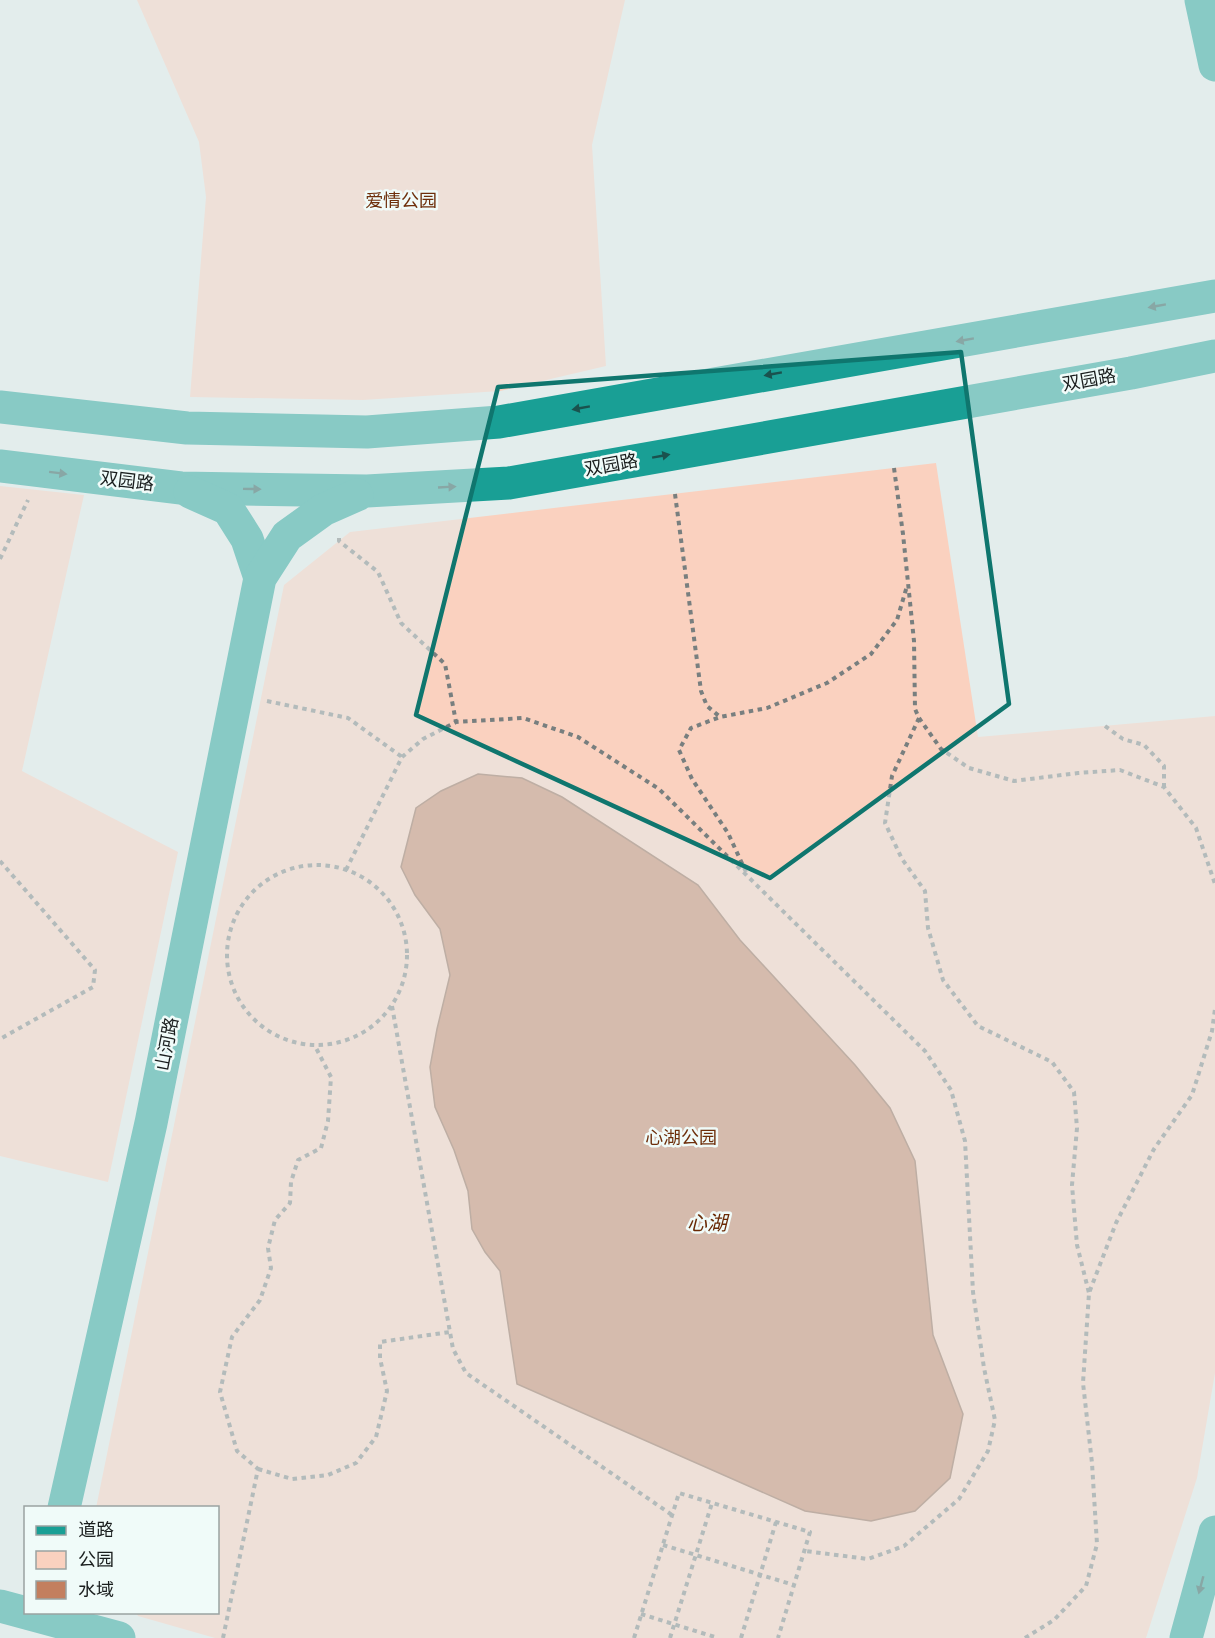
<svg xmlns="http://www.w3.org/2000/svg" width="1215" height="1638" font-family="Cabin,'Noto Sans SC',sans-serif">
	<rect width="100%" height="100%" fill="#e3edec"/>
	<g fill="#fad1bf">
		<polygon points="137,0 625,0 592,145 606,366 500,391 363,400 190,397 206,197 199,142"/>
		<polygon points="936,463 978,737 1215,716 1215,1373 1197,1478 1146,1638 215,1638 138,1616 136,1613 218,1612 218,1508 96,1508 284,585 350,532"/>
		<polygon points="0,486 84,495 22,771 178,852 108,1182 0,1156"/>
	</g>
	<polygon fill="#c37f5f" stroke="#90624c" stroke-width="1.5" points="478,774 522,778 562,797 698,885 740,940 855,1065 890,1108 915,1161 933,1335 963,1414 950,1478 915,1511 871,1521 805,1511 517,1384 500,1271 485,1252 472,1229 468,1191 454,1150 435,1107 430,1067 437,1029 450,975 440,929 415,895 401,867 416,808 441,791"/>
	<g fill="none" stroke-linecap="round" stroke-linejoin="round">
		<g stroke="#787f7f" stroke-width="4" stroke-dasharray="4.5 4.5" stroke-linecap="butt">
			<polyline points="894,468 903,534 914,641 915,709 919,718 941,749 969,768 1014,781 1078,773 1120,770 1164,787 1196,828 1215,884"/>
			<polyline points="675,494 701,691 707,706 719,716"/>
			<polyline points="339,538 339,541 378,572 401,623 445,664 456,722"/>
			<polyline points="0,559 28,500"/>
			<polyline points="267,701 348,718 402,757"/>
			<polyline points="919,718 892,776 885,823 902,859 925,891 928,928 943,980 978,1026 1052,1062 1074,1092 1077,1128 1072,1185 1077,1245 1089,1293"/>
			<polyline points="1105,726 1123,739 1144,745 1164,766 1164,787"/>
			<polyline points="0,861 95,970 93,987 0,1039"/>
			<circle cx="317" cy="955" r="90"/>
			<polyline points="346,870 402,757 423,739 456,722 523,718 578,737 659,789 925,1051 951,1090 965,1141 973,1292 984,1368 995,1420 988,1451 959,1499 904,1546 868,1559 805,1551"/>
			<polyline points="746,872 728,833 692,779 679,750 691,728 720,717 767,708 827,683 871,654 897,620 907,586"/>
			<polyline points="392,1006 453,1349 466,1373 672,1515"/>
			<polyline points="258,1469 292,1479 328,1475 356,1463 376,1437 387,1391 380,1358 380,1342 450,1332"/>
			<polyline points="663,1545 794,1585"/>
			<polyline points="641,1614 718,1638"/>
			<polyline points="223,1638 258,1469 237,1451 220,1392 232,1337 260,1300 271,1268 268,1248 275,1220 290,1203 291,1182 298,1160 321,1148 328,1121 331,1077 315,1046"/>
			<polyline points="634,1638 679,1493 810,1532 778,1638"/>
			<polyline points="670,1638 712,1503"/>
			<polyline points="741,1638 776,1522"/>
			<polyline points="1025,1638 1054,1620 1086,1586 1097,1544 1092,1463 1083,1383 1089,1293 1116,1223 1154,1149 1192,1095 1212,1031 1215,1009"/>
		</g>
		<g stroke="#199f95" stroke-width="33">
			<polyline points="1201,0 1215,65"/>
			<polyline points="0,407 187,428 367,432 499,422 1215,296"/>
			<polyline points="0,466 181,488 367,491 509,483 1131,373 1215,356"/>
			<polyline points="190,492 228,509 247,539 260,578"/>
			<polyline points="64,1508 151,1123 260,578 287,536 323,510 357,495"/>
			<polyline points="0,1606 119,1638"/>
			<polyline points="1186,1638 1215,1532"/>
		</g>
	</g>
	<defs><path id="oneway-solid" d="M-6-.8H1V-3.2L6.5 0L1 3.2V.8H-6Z" transform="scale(1.5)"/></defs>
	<g fill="#1a524e">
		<use href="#oneway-solid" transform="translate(1157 306) rotate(170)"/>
		<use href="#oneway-solid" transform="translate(965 340) rotate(170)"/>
		<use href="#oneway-solid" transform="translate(773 374) rotate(170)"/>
		<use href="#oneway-solid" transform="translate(581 408) rotate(170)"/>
		<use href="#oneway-solid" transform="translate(661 456) rotate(-10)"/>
		<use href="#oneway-solid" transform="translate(58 473) rotate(7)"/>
		<use href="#oneway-solid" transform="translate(447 487) rotate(-3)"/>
		<use href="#oneway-solid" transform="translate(252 489) rotate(1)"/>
		<use href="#oneway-solid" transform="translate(1201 1585) rotate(105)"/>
	</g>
	<path d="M0 0H1215V1638H0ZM961,352l48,352 -239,174 -354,-163 82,-328z" fill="#e3edec" fill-opacity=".55" fill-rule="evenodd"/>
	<path fill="none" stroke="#0f766e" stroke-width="4.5" stroke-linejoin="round" d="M961,352l48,352 -239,174 -354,-163 82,-328z"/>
	<g text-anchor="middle" stroke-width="5" stroke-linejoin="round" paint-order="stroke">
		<g font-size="18" fill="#6e2f0b" stroke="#f0fbf9">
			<text x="401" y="207">爱情公园</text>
			<text x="681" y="1144">心湖公园</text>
		</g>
		<g font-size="18" fill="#1a1e1e" stroke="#f0fbf9">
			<text transform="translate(1089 380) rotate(-10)" y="6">双园路</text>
			<text transform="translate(611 465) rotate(-10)" y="6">双园路</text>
			<text transform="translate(127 481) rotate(7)" y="6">双园路</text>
			<text transform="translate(167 1044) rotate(-79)" y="6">山河路</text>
		</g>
		<g font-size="20" font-style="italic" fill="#6a2a05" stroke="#f0fbf9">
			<text x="707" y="1230">心湖</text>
		</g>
	</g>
	<rect x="24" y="1506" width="195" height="108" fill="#f0fbf9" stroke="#9aa3a1" stroke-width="1.5"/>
	<rect x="36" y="1526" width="30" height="9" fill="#199f95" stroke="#9aa3a1" stroke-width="1.5"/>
	<text x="78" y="1536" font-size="18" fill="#1a1e1e">道路</text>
	<rect x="36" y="1551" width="30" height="18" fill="#fad1bf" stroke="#9aa3a1" stroke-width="1.5"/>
	<text x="78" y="1566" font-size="18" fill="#1a1e1e">公园</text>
	<rect x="36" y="1581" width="30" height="18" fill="#c37f5f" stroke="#9aa3a1" stroke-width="1.5"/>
	<text x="78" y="1596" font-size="18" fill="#1a1e1e">水域</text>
</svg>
